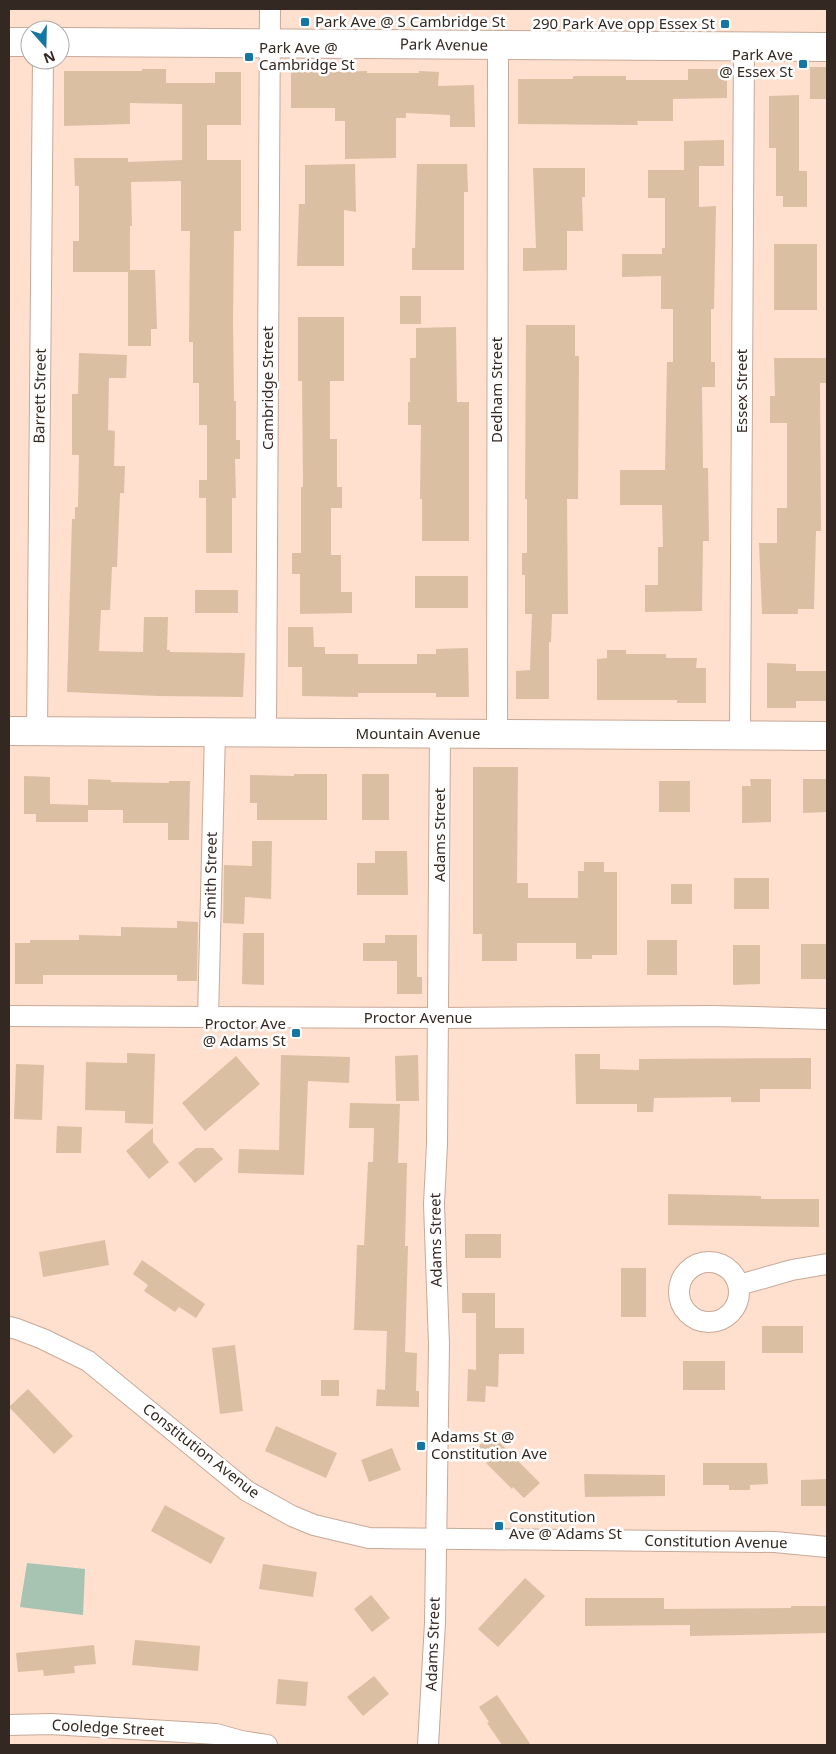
<svg xmlns="http://www.w3.org/2000/svg" width="836" height="1754" font-family="'Noto Sans',sans-serif">
	<rect width="100%" height="100%" fill="#ffdfce"/>
	<polygon fill="#a7c3b1" points="27,1563 85,1569 83,1615 20,1607"/>
	<g fill="#dbbfa3">
		<polygon points="291,65 324,65 324,72 367,71 367,73 419,73 419,71 439,72 438,86 474,85 475,127 450,127 450,115 406,113 406,118 396,118 396,158 345,159 345,121 335,121 335,108 291,108"/>
		<rect x="810" y="67" width="17" height="32"/>
		<polygon points="142,69 166,69 166,83 215,83 215,72 241,72 241,125 207,125 207,160 241,160 241,231 234,231 233,322 234,401 236,401 236,440 240,440 240,459 235,459 236,498 232,498 232,553 206,553 206,498 199,498 199,480 207,480 207,425 199,425 199,383 193,383 193,342 189,342 190,231 181,231 181,181 131,182 132,226 130,226 130,270 155,270 157,329 151,329 151,346 128,346 128,272 73,272 73,241 79,241 79,186 75,186 74,158 128,158 128,162 182,160 182,104 130,103 130,124 64,126 64,71 142,71"/>
		<polygon points="688,69 727,69 727,98 673,99 673,121 637,121 638,125 518,124 518,79 573,79 573,76 626,76 626,80 688,80"/>
		<polygon points="799,95 799,171 807,171 807,207 783,207 783,196 776,196 776,148 769,148 769,96"/>
		<polygon points="724,140 724,166 699,166 699,207 716,206 714,309 711,309 711,362 715,362 715,387 702,387 703,468 708,468 709,541 703,541 702,611 645,612 645,585 658,585 658,547 663,547 662,505 620,505 620,470 665,470 667,362 673,362 673,309 661,309 661,276 622,277 622,254 662,254 662,248 665,248 665,198 648,198 648,170 684,170 684,141"/>
		<polygon points="355,164 356,212 344,210 344,266 297,266 299,204 305,204 305,165"/>
		<polygon points="417,164 467,164 468,192 464,192 464,270 412,270 412,248 415,248"/>
		<polygon points="533,168 585,168 585,197 582,197 583,231 567,231 567,270 523,271 523,248 536,248"/>
		<rect x="774" y="244" width="43" height="66"/>
		<rect x="400" y="296" width="21" height="28"/>
		<polygon points="298,317 344,317 344,381 330,381 330,439 337,439 337,487 342,487 342,508 331,508 331,555 341,555 341,592 352,592 352,613 300,614 300,574 292,574 292,553 301,553 301,487 303,487 302,381 298,381"/>
		<polygon points="526,325 575,325 575,356 579,356 578,499 567,499 568,614 552,614 551,642 549,642 549,699 516,699 516,671 530,670 532,614 525,614 525,575 522,575 522,553 527,553 527,499 525,499"/>
		<polygon points="456,327 457,402 469,402 469,541 422,541 422,499 420,499 421,425 408,425 408,402 410,402 410,358 416,358 416,328"/>
		<polygon points="79,353 127,355 126,378 109,378 108,430 115,431 114,466 125,466 124,493 120,493 117,567 112,567 110,610 101,610 99,651 143,652 144,617 168,617 167,650 170,650 170,652 245,653 243,697 159,696 67,692 72,519 75,519 75,507 78,507 79,455 72,455 72,394 78,394"/>
		<polygon points="774,358 826,358 827,383 820,383 821,531 816,531 814,609 798,609 798,614 762,614 759,543 777,543 777,508 787,508 787,423 770,423 770,396 775,396"/>
		<rect x="415" y="576" width="53" height="32"/>
		<rect x="195" y="590" width="43" height="23"/>
		<polygon points="288,627 313,627 314,647 325,647 325,654 358,654 358,664 417,664 417,654 436,654 436,649 468,648 469,697 436,697 436,693 358,693 358,697 302,696 302,667 288,667"/>
		<polygon points="607,650 626,650 626,654 666,654 666,658 697,658 696,668 706,668 706,703 677,703 677,700 597,700 597,659 607,658"/>
		<polygon points="767,663 796,664 796,671 827,671 827,701 796,701 796,708 767,708"/>
		<polygon points="473,767 518,767 517,883 528,883 528,898 578,898 578,871 584,871 584,862 604,862 604,872 617,872 617,955 592,955 592,959 576,959 576,943 517,943 517,961 482,961 482,934 473,934"/>
		<polygon points="294,774 327,774 327,820 257,820 257,803 250,803 250,775 294,776"/>
		<rect x="362" y="774" width="27" height="46"/>
		<polygon points="24,776 50,777 50,804 88,805 88,779 111,780 111,782 169,783 169,781 190,781 189,840 168,840 168,823 123,823 123,810 88,810 88,822 36,822 36,814 24,814"/>
		<polygon points="750,779 771,779 771,822 742,823 742,786 751,786"/>
		<polygon points="803,779 827,779 827,812 803,813"/>
		<rect x="659" y="781" width="31" height="31"/>
		<polygon points="252,841 272,841 271,899 245,897 244,924 223,923 224,865 252,866"/>
		<polygon points="375,851 407,851 408,895 357,895 357,863 375,863"/>
		<rect x="734" y="878" width="35" height="31"/>
		<rect x="671" y="884" width="21" height="20"/>
		<polygon points="177,921 198,922 197,981 177,981 177,975 43,975 43,984 15,984 15,943 30,943 30,940 79,940 79,935 121,936 121,927 177,928"/>
		<polygon points="243,933 264,933 264,985 242,984"/>
		<polygon points="385,935 417,935 417,977 422,977 422,994 397,994 397,961 363,961 363,943 385,943"/>
		<rect x="647" y="940" width="30" height="35"/>
		<rect x="801" y="944" width="26" height="35"/>
		<polygon points="733,945 760,945 760,984 733,985"/>
		<polygon points="127,1053 155,1054 153,1124 125,1123 125,1111 85,1110 86,1062 127,1063"/>
		<polygon points="575,1054 600,1054 600,1069 639,1070 639,1059 811,1058 811,1089 760,1089 760,1102 731,1102 731,1097 654,1098 653,1112 637,1112 637,1104 576,1104"/>
		<polygon points="281,1055 350,1057 349,1083 308,1081 304,1175 238,1173 239,1149 279,1150"/>
		<polygon points="418,1055 419,1101 396,1101 395,1056"/>
		<polygon points="236,1056 260,1084 205,1131 182,1103"/>
		<polygon points="16,1064 44,1065 42,1120 14,1119"/>
		<polygon points="350,1103 400,1104 398,1163 407,1163 405,1246 408,1246 405,1352 417,1353 416,1391 419,1391 419,1407 376,1406 377,1389 385,1390 387,1331 354,1330 357,1245 364,1245 368,1162 373,1162 374,1128 349,1128"/>
		<polygon points="57,1126 82,1127 81,1153 56,1153"/>
		<polygon points="153,1128 153,1142 169,1162 149,1179 126,1151"/>
		<polygon points="196,1148 213,1148 223,1159 195,1183 178,1163"/>
		<polygon points="668,1194 761,1196 761,1199 819,1199 819,1227 668,1225"/>
		<rect x="465" y="1234" width="36" height="24"/>
		<polygon points="105,1240 109,1265 43,1277 39,1252"/>
		<polygon points="142,1260 205,1304 196,1318 179,1307 175,1312 144,1291 148,1285 133,1274"/>
		<rect x="621" y="1268" width="25" height="49"/>
		<polygon points="462,1293 495,1293 495,1328 524,1328 524,1354 499,1354 498,1387 486,1386 485,1402 467,1401 468,1369 476,1370 476,1313 462,1313"/>
		<rect x="762" y="1326" width="41" height="27"/>
		<polygon points="235,1345 243,1411 220,1414 212,1348"/>
		<rect x="683" y="1361" width="42" height="29"/>
		<rect x="321" y="1380" width="18" height="16"/>
		<polygon points="28,1389 73,1436 54,1454 9,1407"/>
		<polygon points="276,1426 337,1453 326,1478 265,1451"/>
		<polygon points="491,1434 540,1483 524,1498 513,1487 512,1489 486,1463 488,1462 476,1449"/>
		<polygon points="392,1448 401,1470 369,1482 361,1460"/>
		<polygon points="703,1463 767,1463 768,1484 750,1485 750,1490 729,1490 729,1485 703,1485"/>
		<polygon points="584,1474 665,1475 665,1496 585,1497"/>
		<polygon points="827,1479 827,1506 801,1506 801,1480"/>
		<polygon points="165,1505 225,1538 211,1564 151,1531"/>
		<polygon points="263,1564 317,1572 313,1597 259,1589"/>
		<polygon points="525,1578 545,1596 498,1647 478,1629"/>
		<polygon points="371,1595 390,1618 372,1632 354,1609"/>
		<polygon points="585,1598 664,1598 664,1609 791,1608 791,1606 827,1606 827,1633 690,1636 690,1625 585,1626"/>
		<polygon points="135,1640 200,1646 198,1671 132,1665"/>
		<polygon points="94,1645 96,1664 74,1666 75,1673 44,1676 43,1670 18,1672 16,1653"/>
		<polygon points="374,1676 389,1694 363,1716 347,1697"/>
		<polygon points="278,1679 308,1682 306,1706 276,1704"/>
		<polygon points="497,1695 531,1745 502,1745 487,1723 489,1722 479,1707"/>
	</g>
	<g fill="none" stroke-linecap="round" stroke-linejoin="round">
		<g stroke="#c7a998" stroke-width="22">
			<g id="street">
				<polyline points="37,732 43,60"/>
				<polyline points="266,733 270,9"/>
				<polyline points="497,734 498,45"/>
				<polyline points="740,735 744,46"/>
				<polyline points="9,1016 438,1018 711,1016 827,1019"/>
				<polyline points="208,1018 215,732"/>
				<circle cx="709" cy="1292" r="30"/>
				<polyline points="739,1285 792,1270 827,1264"/>
				<polyline points="9,1327 17,1329 43,1339 88,1361 247,1491 292,1516 314,1525 369,1538 775,1542 827,1547"/>
				<polyline points="9,1725 51,1724 216,1734 241,1741 267,1745"/>
				<polyline points="428,1745 435,1623 439,1344 434,1204 437,1144 440,734"/>
			</g>
		</g>
		<g stroke="#c7a998" stroke-width="30">
			<g id="secondary">
				<polyline points="9,42 30,42"/>
				<polyline points="60,42 827,47"/>
				<polyline points="9,731 827,736"/>
			</g>
		</g>
		<use href="#street" stroke="#fff" stroke-width="20"/>
		<use href="#secondary" stroke="#fff" stroke-width="28"/>
	</g>
	<g fill="#1476a2" stroke="#fff" stroke-width="2">
		<rect x="300" y="17" width="10" height="10" rx="2.5"/>
		<rect x="720" y="19" width="10" height="10" rx="2.5"/>
		<rect x="244" y="52" width="10" height="10" rx="2.5"/>
		<rect x="798" y="59" width="10" height="10" rx="2.5"/>
		<rect x="291" y="1028" width="10" height="10" rx="2.5"/>
		<rect x="416" y="1441" width="10" height="10" rx="2.5"/>
		<rect x="494" y="1521" width="10" height="10" rx="2.5"/>
	</g>
	<g text-anchor="middle" stroke-width="5" stroke-linejoin="round" paint-order="stroke">
		<g font-size="15" fill="#342822" stroke="#fff" text-anchor="start">
			<text x="315" y="27">Park Ave @ S Cambridge St</text>
			<text x="715" y="29" text-anchor="end">290 Park Ave opp Essex St</text>
			<text x="259" y="53">Park Ave @<tspan x="259" dy="17">Cambridge St</tspan></text>
			<text x="793" y="60" text-anchor="end">Park Ave<tspan x="793" dy="17">@ Essex St</tspan></text>
			<text x="286" y="1029" text-anchor="end">Proctor Ave<tspan x="286" dy="17">@ Adams St</tspan></text>
			<text x="431" y="1442">Adams St @<tspan x="431" dy="17">Constitution Ave</tspan></text>
			<text x="509" y="1522">Constitution<tspan x="509" dy="17">Ave @ Adams St</tspan></text>
		</g>
		<g font-size="15" fill="#342822" stroke="#fff">
			<text transform="translate(444 45) rotate(1)" y="5">Park Avenue</text>
			<text transform="translate(268 388) rotate(-90)" y="5">Cambridge Street</text>
			<text transform="translate(497 390) rotate(-90)" y="5">Dedham Street</text>
			<text transform="translate(742 391) rotate(-90)" y="5">Essex Street</text>
			<text transform="translate(40 396) rotate(-89)" y="5">Barrett Street</text>
			<text x="418" y="739">Mountain Avenue</text>
			<text transform="translate(440 835) rotate(-90)" y="5">Adams Street</text>
			<text transform="translate(211 875) rotate(-89)" y="5">Smith Street</text>
			<text x="418" y="1023">Proctor Avenue</text>
			<text transform="translate(436 1240) rotate(-91)" y="5">Adams Street</text>
			<text transform="translate(201 1451) rotate(38)" y="5">Constitution Avenue</text>
			<text transform="translate(716 1542) rotate(1)" y="5">Constitution Avenue</text>
			<text transform="translate(433 1644) rotate(-88)" y="5">Adams Street</text>
			<text transform="translate(108 1728) rotate(3)" y="5">Cooledge Street</text>
		</g>
	</g>
	<rect width="836" height="1754" fill="none" stroke="#342822" stroke-width="20"/>
	<g transform="translate(45 45) rotate(160)"><circle r="24" fill="#ffffff" stroke="#aea9a7"/>
	<path d="M0-4L9 19L0 12L-9 19Z" fill="#1476a2"/>
	<text y="-8" font-size="14" font-weight="bold" text-anchor="middle" fill="#342822">N</text>
	</g>
</svg>
